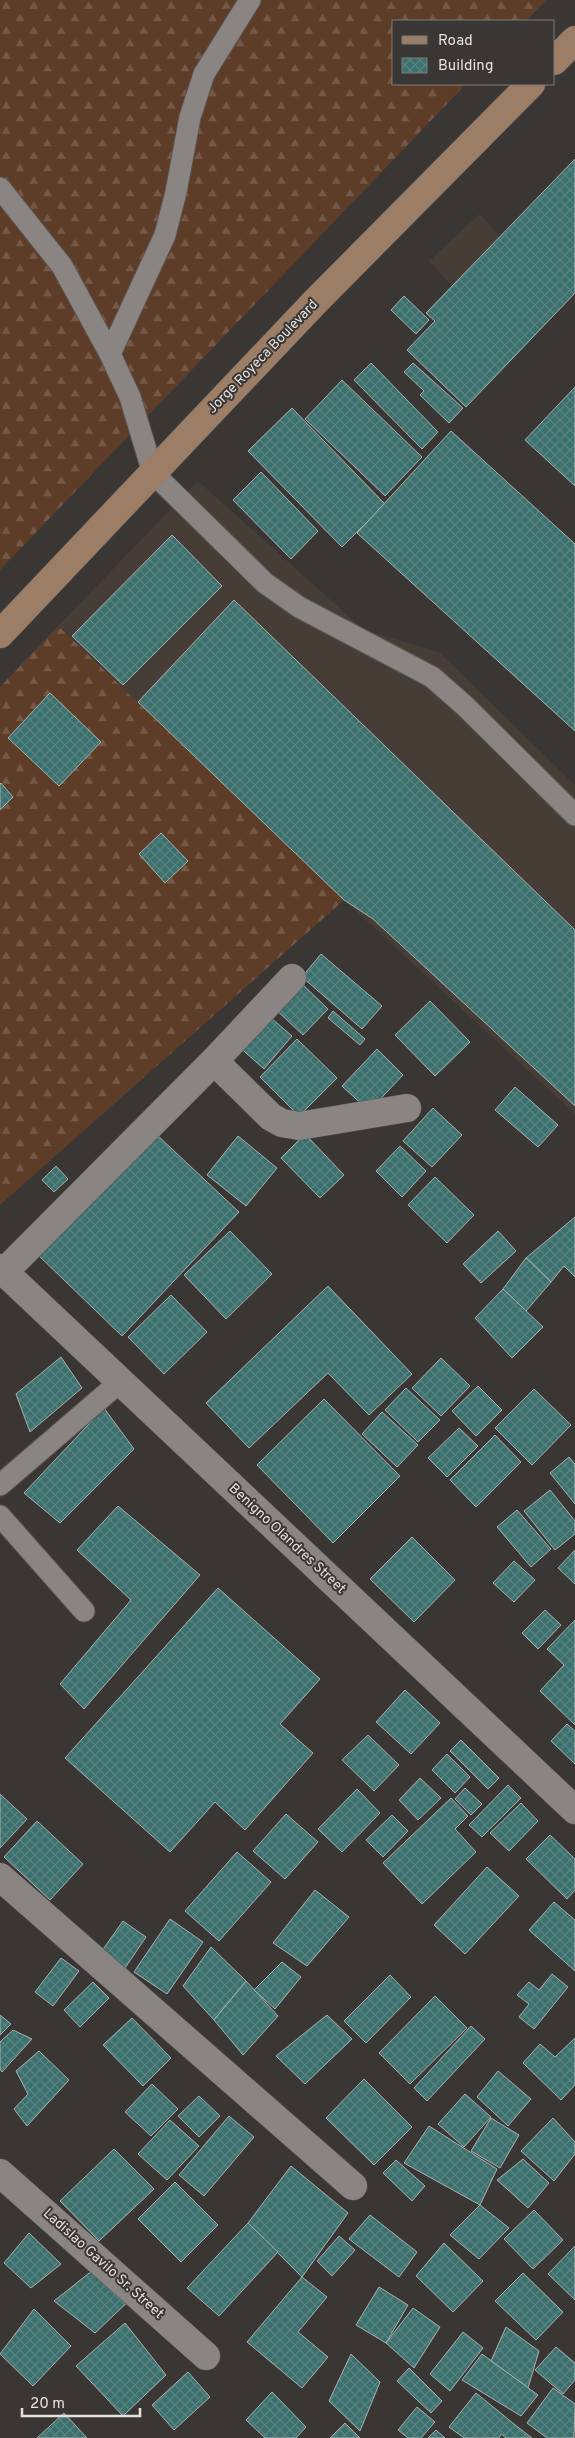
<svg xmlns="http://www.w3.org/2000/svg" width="575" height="2438" font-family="Overpass,sans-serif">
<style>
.built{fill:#473d37}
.forest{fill:url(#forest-firs)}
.building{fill:url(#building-cross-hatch);stroke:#a9b0af}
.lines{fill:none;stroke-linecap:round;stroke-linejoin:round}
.lane-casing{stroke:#585553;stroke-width:23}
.street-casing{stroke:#585553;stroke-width:29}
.secondary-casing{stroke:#585553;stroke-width:29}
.lane{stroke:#8a8583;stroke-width:21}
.street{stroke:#8a8583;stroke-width:28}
.secondary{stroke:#9c7d66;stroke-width:28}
.labels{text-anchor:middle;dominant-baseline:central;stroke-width:4;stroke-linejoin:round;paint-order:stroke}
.street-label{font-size:14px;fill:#e4e1e0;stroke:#3a3634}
</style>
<defs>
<pattern id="forest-firs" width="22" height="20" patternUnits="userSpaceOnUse" patternTransform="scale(1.25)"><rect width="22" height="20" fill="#5e3d28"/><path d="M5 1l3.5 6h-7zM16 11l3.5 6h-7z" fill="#755947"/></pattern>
<pattern id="building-cross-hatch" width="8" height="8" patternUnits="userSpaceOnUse" patternTransform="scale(1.25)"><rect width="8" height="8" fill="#3b706d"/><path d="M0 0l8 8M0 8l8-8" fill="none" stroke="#578482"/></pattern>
</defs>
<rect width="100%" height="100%" fill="#3a3634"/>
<g class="built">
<polygon points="480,214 500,237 452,286 429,261"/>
<polygon points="198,481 364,630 439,652 575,785 575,1114 344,900 58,626"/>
</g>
<g class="forest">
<polygon points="0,0 546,0 526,21 394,21 394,84 466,84 0,570"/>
<polygon points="58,626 344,900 0,1205 0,687"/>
</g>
<g class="building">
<polygon points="575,159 575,293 466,407 407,350 435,321 426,313"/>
<polygon points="404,296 429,320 416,334 391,310"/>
<polygon points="371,363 438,432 422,449 354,380"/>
<polygon points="413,363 463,408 449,423 420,395 424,391 404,372"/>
<polygon points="342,380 422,457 385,496 305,419"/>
<polygon points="575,387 575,486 525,440"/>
<polygon points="292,408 385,504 342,547 248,451"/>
<polygon points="451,431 575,544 575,731 357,533"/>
<polygon points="261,472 318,531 291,559 233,500"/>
<polygon points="172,535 222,586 123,685 72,636"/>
<polygon points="234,600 575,930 575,1106 373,919 344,900 138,702"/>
<polygon points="50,693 101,742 59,786 8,738"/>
<polygon points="1,783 13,797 0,810 0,784"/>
<polygon points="161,833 188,861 165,883 139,854"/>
<polygon points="321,954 382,1006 362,1029 302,977"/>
<polygon points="298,980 328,1009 303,1035 273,1007"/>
<polygon points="430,1001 470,1042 435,1076 395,1035"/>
<polygon points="333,1011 365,1039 360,1045 328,1018"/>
<polygon points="264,1012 292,1036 264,1069 236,1044"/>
<polygon points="297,1039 337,1078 299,1116 260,1077"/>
<polygon points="377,1049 403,1075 369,1111 342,1086"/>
<polygon points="515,1087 558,1125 538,1147 495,1110"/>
<polygon points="433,1108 462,1135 432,1167 403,1141"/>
<polygon points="156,1134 239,1212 122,1336 35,1252"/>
<polygon points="305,1134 344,1175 320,1198 281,1158"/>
<polygon points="238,1136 277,1168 246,1206 207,1175"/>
<polygon points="400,1146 426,1171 402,1197 376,1171"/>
<polygon points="56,1166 68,1179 54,1192 42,1180"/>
<polygon points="435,1177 474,1215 447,1243 408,1205"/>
<polygon points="575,1217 575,1277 564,1266 551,1282 526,1258"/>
<polygon points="230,1231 272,1274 226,1319 184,1275"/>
<polygon points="498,1231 516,1251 481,1283 463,1264"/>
<polygon points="526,1258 551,1282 526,1311 503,1289"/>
<polygon points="328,1286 412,1374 369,1415 328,1373 249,1448 206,1403"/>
<polygon points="503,1289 543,1327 512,1358 475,1318"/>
<polygon points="171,1295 207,1332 164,1374 128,1337"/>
<polygon points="61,1357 82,1388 30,1432 16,1394"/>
<polygon points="441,1358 470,1386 441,1416 412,1388"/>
<polygon points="478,1386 502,1410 476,1436 452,1411"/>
<polygon points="406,1388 440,1420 418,1442 385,1410"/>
<polygon points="534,1389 571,1425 532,1465 495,1428"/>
<polygon points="324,1399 400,1476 333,1543 257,1465"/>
<polygon points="104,1408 134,1449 60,1523 24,1493"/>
<polygon points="382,1412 418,1445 397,1467 362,1434"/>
<polygon points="459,1428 478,1446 447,1477 428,1458"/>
<polygon points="495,1435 521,1462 476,1507 450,1480"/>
<polygon points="569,1457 575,1464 575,1504 550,1473"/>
<polygon points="550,1490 575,1521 575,1534 555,1550 524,1511"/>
<polygon points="118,1506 200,1575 84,1709 60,1684 131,1600 77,1550"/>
<polygon points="517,1510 551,1549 531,1567 497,1527"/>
<polygon points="412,1537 455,1580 414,1622 370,1579"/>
<polygon points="575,1550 575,1584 558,1568"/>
<polygon points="514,1561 535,1580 514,1602 493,1583"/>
<polygon points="218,1588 320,1679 280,1724 313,1753 245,1830 215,1802 170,1852 65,1758"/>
<polygon points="545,1610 561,1625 538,1649 522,1633"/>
<polygon points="575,1620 575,1725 540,1691 564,1665 547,1649"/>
<polygon points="405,1690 440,1723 411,1754 376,1722"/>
<polygon points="567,1724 575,1731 575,1764 551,1741"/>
<polygon points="368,1735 399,1765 374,1791 342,1760"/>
<polygon points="461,1740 499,1778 488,1789 450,1751"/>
<polygon points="447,1754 470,1777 455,1793 432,1770"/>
<polygon points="420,1778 441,1798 418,1820 399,1800"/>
<polygon points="508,1785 521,1798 482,1837 469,1825"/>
<polygon points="465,1788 482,1804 471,1815 455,1799"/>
<polygon points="357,1789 380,1813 342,1852 318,1829"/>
<polygon points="0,1794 27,1819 0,1848"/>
<polygon points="451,1798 468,1816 455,1829 476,1852 422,1904 383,1863"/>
<polygon points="521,1803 538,1821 509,1851 490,1833"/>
<polygon points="286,1814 318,1842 285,1879 253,1851"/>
<polygon points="392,1815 408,1831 383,1857 366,1840"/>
<polygon points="37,1821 83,1864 50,1900 4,1857"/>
<polygon points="550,1835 575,1859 575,1890 567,1899 526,1859"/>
<polygon points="237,1852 271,1882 219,1941 185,1911"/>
<polygon points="487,1867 519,1896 465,1954 434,1925"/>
<polygon points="315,1890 349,1917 307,1966 273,1943"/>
<polygon points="554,1902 575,1920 575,1971 529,1930"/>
<polygon points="170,1919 203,1942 167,1994 134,1972"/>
<polygon points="123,1921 146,1937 123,1971 99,1955"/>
<polygon points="211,1947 246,1981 214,2020 183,1986"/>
<polygon points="61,1958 79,1971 53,2006 35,1992"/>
<polygon points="282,1962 301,1977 275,2009 254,1990"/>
<polygon points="552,1974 568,1987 534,2029 519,2017 529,2004 517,1995 529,1982 539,1990"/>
<polygon points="390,1975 411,1997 366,2043 344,2021"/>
<polygon points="246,1981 278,2016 243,2055 214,2020"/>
<polygon points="93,1982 109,1998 80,2027 64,2010"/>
<polygon points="435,1996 467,2028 410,2084 379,2053"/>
<polygon points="0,2015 11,2024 0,2035"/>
<polygon points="327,2015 352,2039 305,2084 276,2056"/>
<polygon points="132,2018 171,2058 143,2086 103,2045"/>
<polygon points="471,2026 485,2039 427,2101 414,2088"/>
<polygon points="13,2030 32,2039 2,2072 0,2069 0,2042"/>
<polygon points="575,2038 575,2085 561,2100 523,2063 540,2044 555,2057"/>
<polygon points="39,2051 69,2080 27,2126 14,2109 28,2094 16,2071"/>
<polygon points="498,2071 531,2099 508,2126 477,2097"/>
<polygon points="364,2079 412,2127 374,2165 326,2118"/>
<polygon points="152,2084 178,2109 151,2136 125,2112"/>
<polygon points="465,2094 491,2117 464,2147 438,2124"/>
<polygon points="199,2096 220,2116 199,2137 178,2116"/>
<polygon points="229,2116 254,2137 204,2196 179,2175"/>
<polygon points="491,2118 519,2135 500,2168 471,2151"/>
<polygon points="553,2118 575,2142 575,2154 554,2181 521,2151"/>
<polygon points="170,2120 199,2146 167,2180 138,2154"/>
<polygon points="429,2126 497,2169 480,2205 404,2163"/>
<polygon points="114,2149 154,2189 99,2241 60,2201"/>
<polygon points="523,2159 549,2183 528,2208 497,2180"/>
<polygon points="396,2160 425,2186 412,2201 383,2173"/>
<polygon points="291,2166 348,2213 302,2277 248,2223"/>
<polygon points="175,2182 218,2225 181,2262 138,2219"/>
<polygon points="480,2205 509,2228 479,2259 450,2235"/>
<polygon points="534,2210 563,2240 533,2269 504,2239"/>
<polygon points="370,2215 417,2252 399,2277 349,2239"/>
<polygon points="248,2223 278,2252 219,2316 187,2288"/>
<polygon points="29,2233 61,2264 31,2288 4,2263"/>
<polygon points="339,2236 355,2250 332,2276 317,2261"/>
<polygon points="444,2243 483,2281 453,2312 416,2276"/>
<polygon points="575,2246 575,2300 548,2274"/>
<polygon points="98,2266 133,2297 95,2333 54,2301"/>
<polygon points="523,2273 563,2312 536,2340 495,2301"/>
<polygon points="302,2277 327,2297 298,2332 328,2357 302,2388 247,2342"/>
<polygon points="379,2287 408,2305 386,2343 356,2325"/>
<polygon points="413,2308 440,2327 414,2368 386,2343"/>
<polygon points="34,2309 71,2346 33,2386 0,2354"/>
<polygon points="125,2323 166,2375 123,2416 76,2366"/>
<polygon points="506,2327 539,2351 528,2388 491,2361"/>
<polygon points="463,2332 483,2348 450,2391 430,2374"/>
<polygon points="556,2347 575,2363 575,2380 563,2394 535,2370"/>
<polygon points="351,2354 380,2382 360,2431 329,2401"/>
<polygon points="482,2354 538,2395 521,2416 462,2380"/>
<polygon points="409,2368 442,2401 431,2413 397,2381"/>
<polygon points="188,2372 210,2397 174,2430 152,2405"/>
<polygon points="553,2388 575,2404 574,2438 547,2438 527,2423"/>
<polygon points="272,2392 306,2427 296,2438 265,2438 246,2420"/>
<polygon points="476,2393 514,2424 532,2438 506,2438 501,2434 499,2438 464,2438 449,2427"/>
<polygon points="417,2407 435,2422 421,2438 408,2438 398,2430"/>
<polygon points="64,2413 87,2438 37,2438"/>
<polygon points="345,2423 360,2438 330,2438"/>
<polygon points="436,2430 445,2438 428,2438"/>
</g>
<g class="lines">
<g class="lane-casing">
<g id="lane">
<polyline points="0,188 62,266 110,354 130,397 153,473 265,583 299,607 432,677 464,705 575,815"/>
<polyline points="110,354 165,235 176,192 190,117 204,74 250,0"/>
<polyline points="0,1485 121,1381"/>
<polyline points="0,1516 84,1611"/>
</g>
</g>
<g class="street-casing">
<g id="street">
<polyline points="214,1061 271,1117 282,1123 299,1126 407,1108"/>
<polyline points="0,1268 575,1810"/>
<polyline points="4,1272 214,1061 292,978"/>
<polyline points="0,1877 353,2186"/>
<polyline points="0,2173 206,2356"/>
</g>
</g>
<g class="secondary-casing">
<g id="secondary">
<polyline points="554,61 575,40"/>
<polyline points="0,634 315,302 531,84"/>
</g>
</g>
<use href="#lane" class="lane"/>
<use href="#street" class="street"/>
<use href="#secondary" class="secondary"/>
</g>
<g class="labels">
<g class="street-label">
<text transform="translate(263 357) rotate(-46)">Jorge Royeca Boulevard</text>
<text transform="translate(287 1539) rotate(43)">Benigno Olandres Street</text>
<text transform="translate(103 2264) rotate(42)">Ladislao Gavilo Sr. Street</text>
</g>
</g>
<rect x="392" y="20" width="162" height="65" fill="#3a3634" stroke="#7e7a79"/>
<rect x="402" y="36" width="25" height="8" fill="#9c7d66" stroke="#7e7a79"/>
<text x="438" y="45" font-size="15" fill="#e4e1e0">Road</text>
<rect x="402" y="58" width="25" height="15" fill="url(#building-cross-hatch)" stroke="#7e7a79"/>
<text x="438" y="70" font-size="15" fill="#e4e1e0">Building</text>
<path d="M22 2408v8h118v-8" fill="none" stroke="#e4e1e0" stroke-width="2.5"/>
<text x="30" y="2408" font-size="15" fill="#e4e1e0" stroke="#3a3634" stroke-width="4" paint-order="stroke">20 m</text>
</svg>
